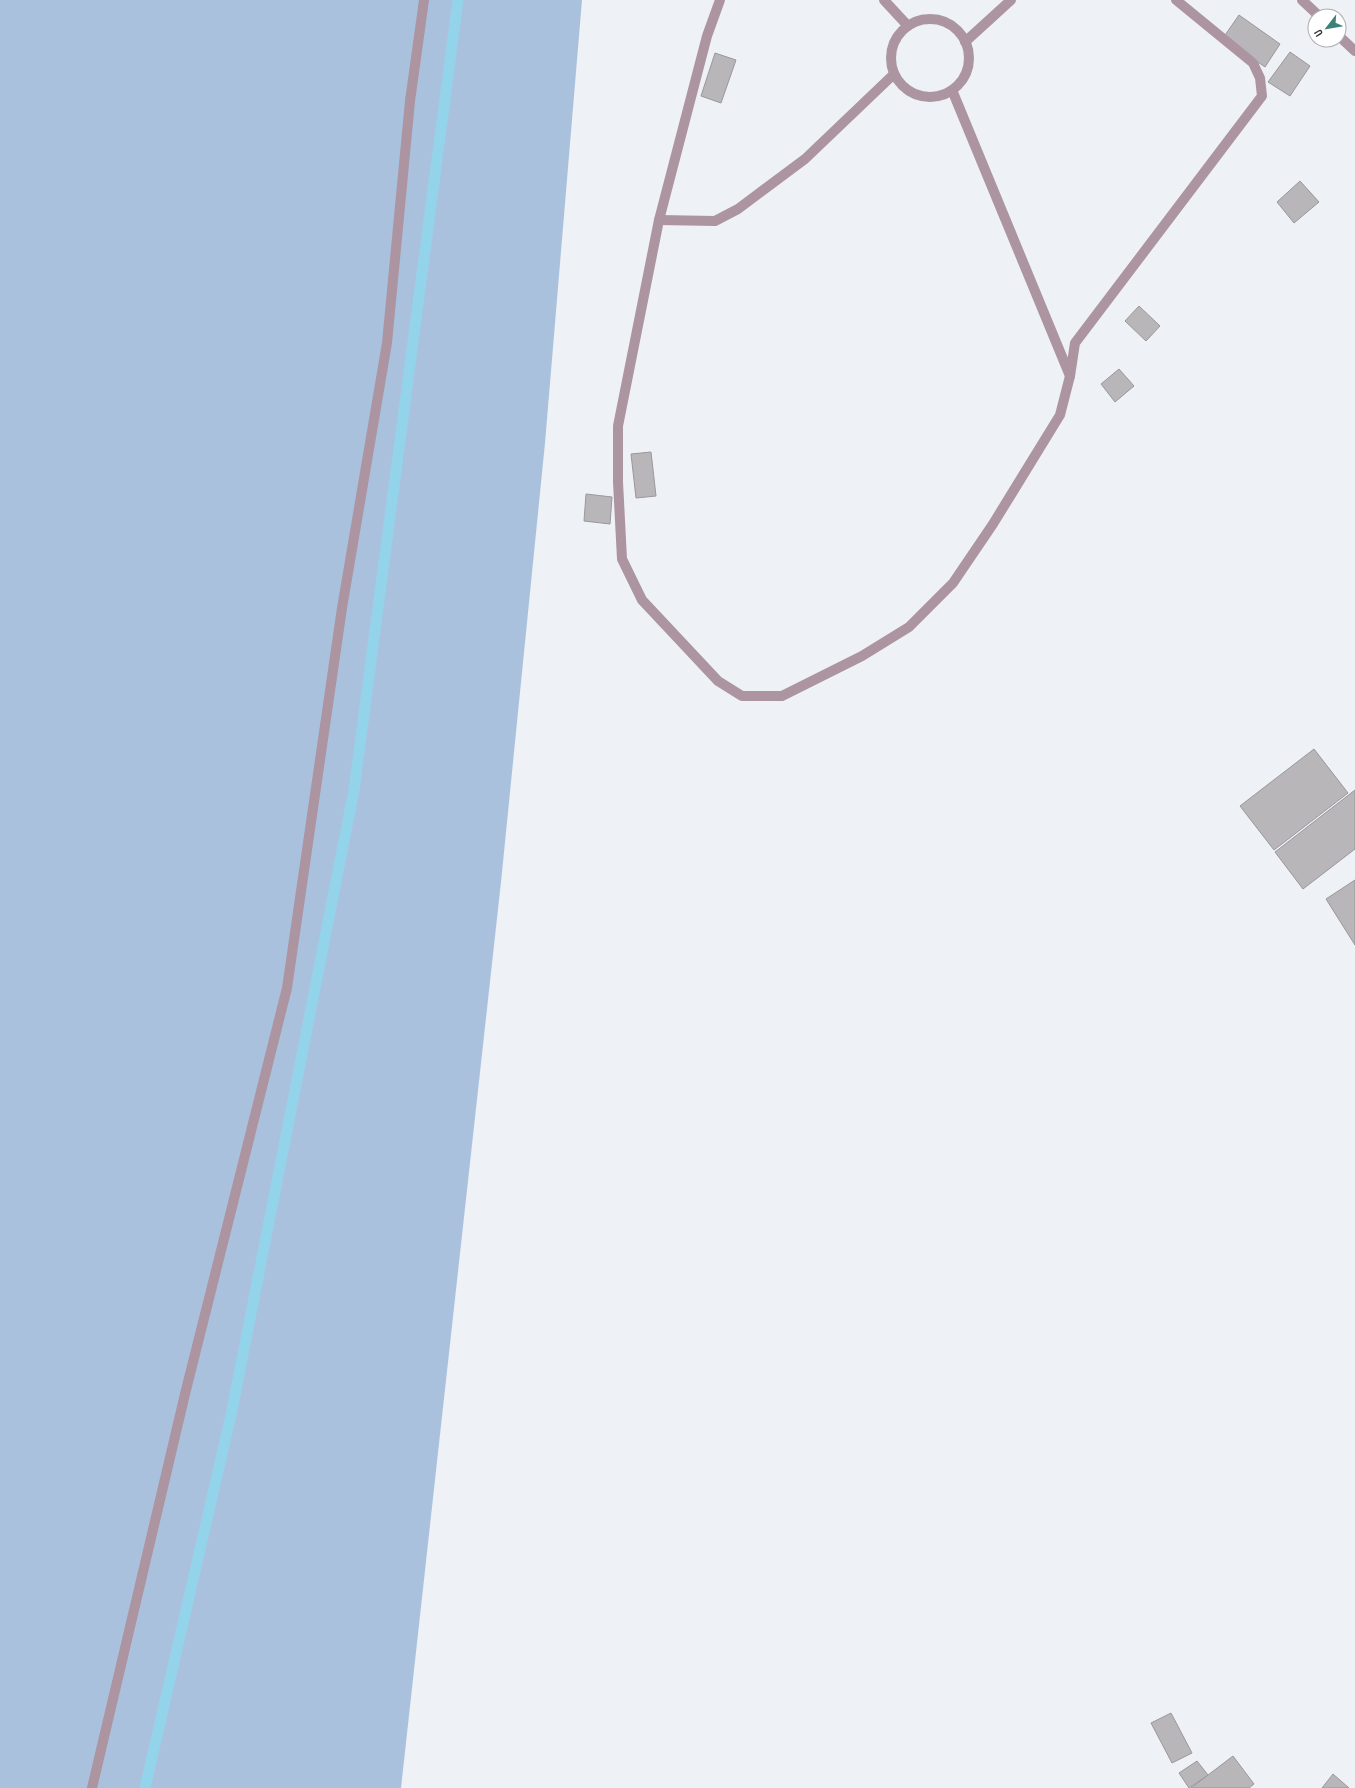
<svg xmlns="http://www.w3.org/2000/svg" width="1355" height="1788" font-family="'PT Sans Narrow',sans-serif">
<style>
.green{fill:#aac1de}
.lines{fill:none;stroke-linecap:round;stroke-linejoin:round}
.stream{stroke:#93d4eb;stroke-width:11}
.building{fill:#b8b6b9;stroke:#99989b}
.lane{stroke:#ac94a1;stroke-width:10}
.street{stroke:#ac94a1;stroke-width:10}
</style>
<rect width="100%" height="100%" fill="#eef1f5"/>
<polygon class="green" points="0,0 582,0 545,443 501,882 401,1788 0,1788"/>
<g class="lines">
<polyline class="stream" points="145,1788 231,1415 354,790 458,0"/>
</g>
<g class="building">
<polygon points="1239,15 1280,44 1265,67 1223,38"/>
<polygon points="1290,52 1310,66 1290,96 1268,82"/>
<polygon points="715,53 736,60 721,103 701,96"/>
<polygon points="1300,181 1319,202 1294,223 1277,202"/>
<polygon points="1139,306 1160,326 1146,341 1125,321"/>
<polygon points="1119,369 1134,386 1115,402 1101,384"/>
<polygon points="651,452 656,496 636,498 631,454"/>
<polygon points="586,494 612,497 610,524 584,521"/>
<polygon points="1314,749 1348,793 1274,850 1240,806"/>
<polygon points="1355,790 1355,849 1303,889 1275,852"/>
<polygon points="1355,880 1355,945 1326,899"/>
<polygon points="1171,1713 1192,1753 1172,1763 1151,1723"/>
<polygon points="1233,1756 1254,1784 1249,1788 1191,1788"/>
<polygon points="1197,1761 1208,1775 1189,1788 1179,1773"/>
<polygon points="1333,1774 1349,1788 1322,1788"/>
</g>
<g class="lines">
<g class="lane">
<polyline points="720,0 707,36 659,220 618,426 618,482 622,559 642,600 718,681 742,696 782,696 862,656 909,627 953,583 993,524 1060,415 1070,376 1075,343 1262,96 1260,78 1253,63 1176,0"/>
<polyline points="884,0 908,26"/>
<circle cx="930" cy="58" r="39"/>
<polyline points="965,42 1011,0"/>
<polyline points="952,90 1070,376"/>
<polyline points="659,220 715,221 738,209 805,159 894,74"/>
<polyline points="92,1788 185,1394 287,988 342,608 387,343 410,101 424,0"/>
</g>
<g class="street">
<polyline points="1302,0 1319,16"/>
<polyline points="1339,36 1355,51"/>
</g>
</g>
<g transform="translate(1327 28) rotate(239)"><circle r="19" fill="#ffffff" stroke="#adadae"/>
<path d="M0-3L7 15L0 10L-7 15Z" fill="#3d8278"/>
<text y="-6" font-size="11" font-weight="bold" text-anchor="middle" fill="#323335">U</text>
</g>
</svg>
